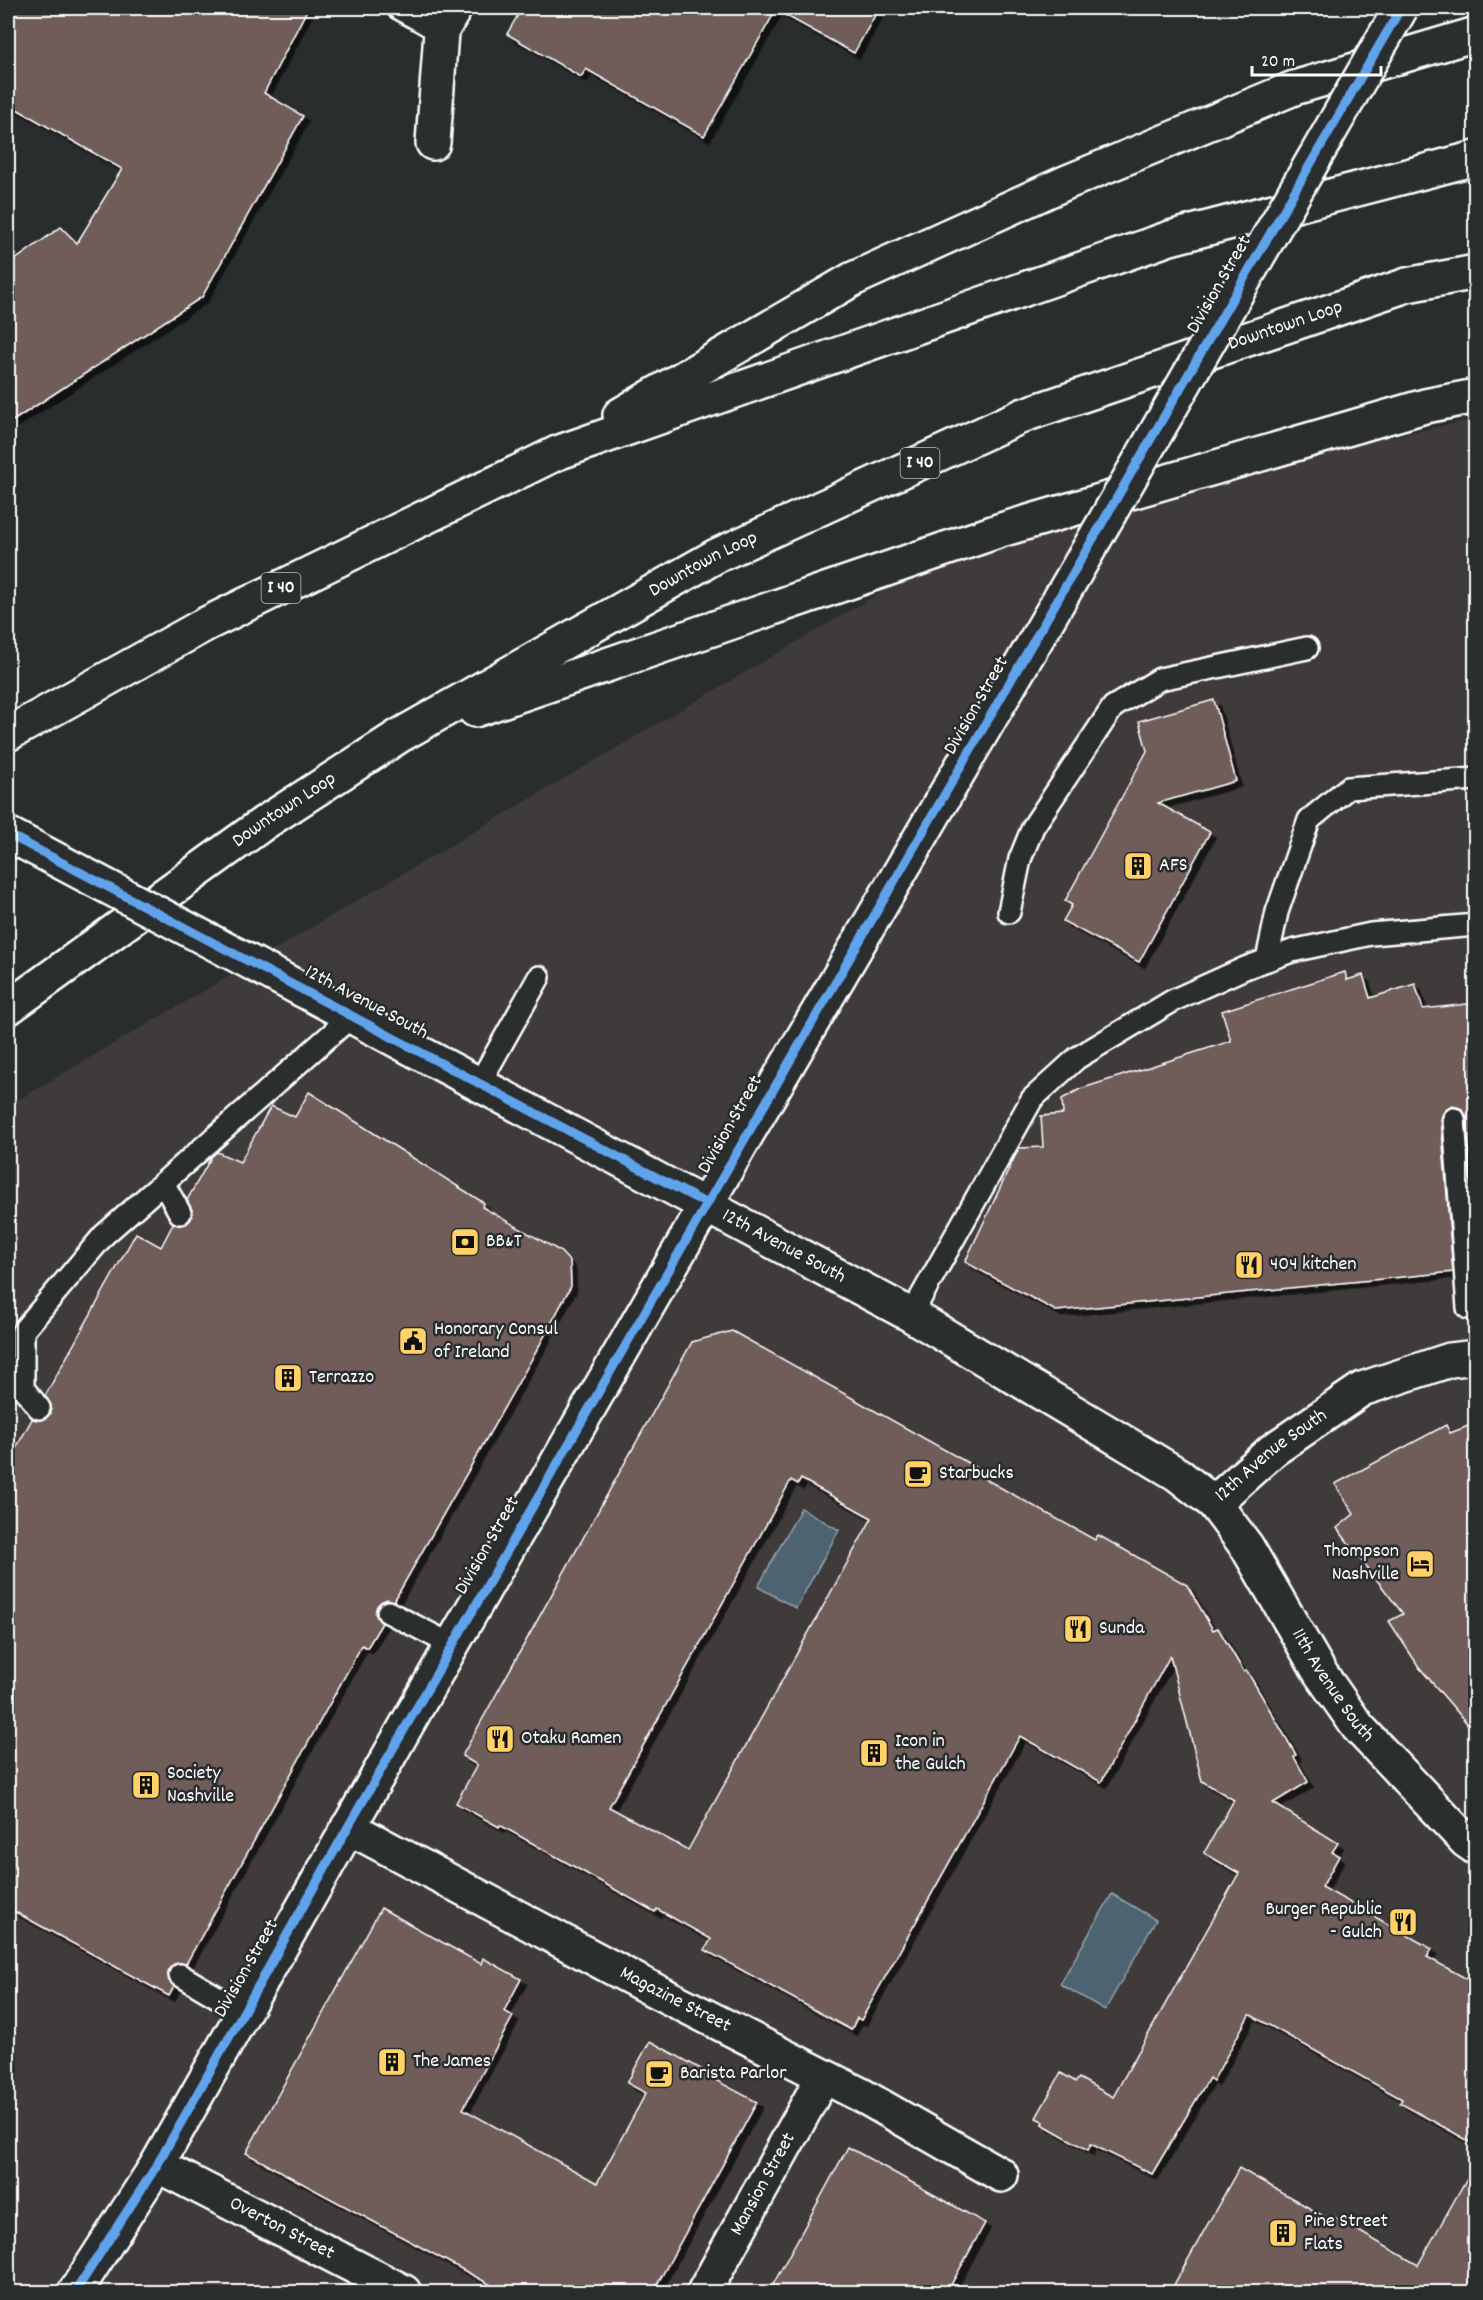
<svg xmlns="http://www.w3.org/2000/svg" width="1483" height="2300" font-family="Dekko,sans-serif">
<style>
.built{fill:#3f3b3b}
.water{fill:#4d6471;stroke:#94a2aa;stroke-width:1.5}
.building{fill:#6f5d5a;stroke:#fff;stroke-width:1.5;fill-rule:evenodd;filter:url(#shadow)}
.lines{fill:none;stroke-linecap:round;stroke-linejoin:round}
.service-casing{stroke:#fff;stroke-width:26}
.minor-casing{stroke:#fff;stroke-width:38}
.tertiary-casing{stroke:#fff;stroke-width:38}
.secondary-casing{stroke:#fff;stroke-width:38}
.motorway-casing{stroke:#fff;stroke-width:38}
.service{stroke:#2a2d2e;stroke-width:21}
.minor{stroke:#2a2d2e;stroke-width:33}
.tertiary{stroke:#2a2d2e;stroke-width:33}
.secondary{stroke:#2a2d2e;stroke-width:33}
.motorway{stroke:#2a2d2e;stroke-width:33}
.secondary-bridge-casing{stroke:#fff;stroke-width:38;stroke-linecap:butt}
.secondary-bridge{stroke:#2a2d2e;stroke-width:33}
.cycleway-casing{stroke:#2a2d2e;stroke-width:13}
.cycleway{stroke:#60a3ed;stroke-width:9}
.labels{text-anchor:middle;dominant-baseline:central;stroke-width:5;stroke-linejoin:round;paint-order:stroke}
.shield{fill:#2a2d2e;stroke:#bfc0c0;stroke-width:1.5}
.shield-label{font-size:18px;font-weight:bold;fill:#fff}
.street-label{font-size:20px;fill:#fff;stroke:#2a2d2e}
.poi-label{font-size:20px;fill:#fff;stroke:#2a2d2e;text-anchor:start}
</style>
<defs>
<filter id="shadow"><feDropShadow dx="5.5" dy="5.5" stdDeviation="0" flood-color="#0009"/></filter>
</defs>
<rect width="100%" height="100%" fill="#2a2d2e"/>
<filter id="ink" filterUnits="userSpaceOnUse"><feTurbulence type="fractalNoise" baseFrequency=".0167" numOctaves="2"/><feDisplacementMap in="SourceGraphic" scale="12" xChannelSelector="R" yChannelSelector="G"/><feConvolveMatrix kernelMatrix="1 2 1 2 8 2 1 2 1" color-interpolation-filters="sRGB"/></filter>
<g filter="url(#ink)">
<polygon class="built" points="1475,419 1475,2292 8,2292 8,1106 1004,520"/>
<g class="water">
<polygon points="801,1508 839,1530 796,1608 758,1587"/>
<polygon points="1112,1894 1156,1920 1105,2010 1060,1984"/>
</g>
<g class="building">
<polygon points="8,8 308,8 264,93 303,116 202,297 8,424 8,265 61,227 77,243 122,169 8,104"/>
<polygon points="522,8 879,8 854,53 776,10 704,136 586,69 581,77 507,34"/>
<polygon points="1214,700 1236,781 1158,803 1210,832 1139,962 1063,921 1072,905 1065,901 1147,751 1139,721"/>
<polygon points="1345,972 1347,980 1363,975 1370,998 1415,984 1423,1009 1476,1003 1476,1237 1467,1117 1460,1108 1452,1106 1443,1113 1441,1119 1453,1272 1056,1311 965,1262 1019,1148 1043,1147 1041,1116 1063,1114 1062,1099 1080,1089 1231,1041 1222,1011"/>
<polygon points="309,1092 484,1203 482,1207 560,1251 570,1262 571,1286 538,1348 394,1601 387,1599 377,1606 375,1613 382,1623 367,1648 362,1645 186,1964 174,1964 169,1969 169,1981 174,1986 169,1996 8,1908 8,1463 32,1419 41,1420 51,1413 51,1406 45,1396 136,1233 161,1247 173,1224 186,1224 191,1219 193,1213 187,1200 212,1156 217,1152 240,1162 271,1106 295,1117"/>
<path d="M 732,1331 L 979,1469 L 976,1474 L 1095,1540 L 1098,1535 L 1187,1585 L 1213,1630 L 1218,1628 L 1244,1672 L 1247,1671 L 1296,1755 L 1294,1757 L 1308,1782 L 1273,1803 L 1338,1843 L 1332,1852 L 1339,1856 L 1322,1887 L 1432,1949 L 1427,1957 L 1476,1984 L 1476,2145 L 1400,2103 L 1402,2099 L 1251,2015 L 1249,2015 L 1213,2081 L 1209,2078 L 1152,2174 L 1091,2144 L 1088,2150 L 1042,2124 L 1044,2122 L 1036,2118 L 1061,2073 L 1076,2082 L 1079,2078 L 1113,2097 L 1239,1873 L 1204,1853 L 1234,1800 L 1202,1781 L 1170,1656 L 1101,1782 L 1020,1736 L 861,2020 L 857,2018 L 851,2030 L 705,1950 L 711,1939 L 657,1909 L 655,1912 L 500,1825 L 499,1827 L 456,1803 L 477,1765 L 462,1756 L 692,1342 ZM 801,1479 L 872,1518 L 688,1850 L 609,1807 L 791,1480 L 798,1484 Z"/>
<polygon points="1476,1423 1476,1734 1419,1667 1389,1621 1403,1614 1337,1528 1354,1514 1335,1484 1446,1425 1450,1433"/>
<polygon points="381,1908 481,1964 483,1958 521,1979 504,2011 513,2016 463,2109 597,2183 646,2093 627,2083 650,2041 703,2070 702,2073 757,2102 653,2292 504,2292 246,2153"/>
<polygon points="848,2147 985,2223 947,2292 769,2292"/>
<polygon points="1476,2162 1476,2292 1170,2292 1239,2168 1332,2221 1334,2217 1418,2265"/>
</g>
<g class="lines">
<g class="service-casing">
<g id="service">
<polyline points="398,8 441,32"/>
<polyline points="1009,912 1020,859 1033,827 1113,707 1160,679 1307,648"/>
<polyline points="1267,960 1277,912 1309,820 1348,788 1476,779"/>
<polyline points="479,1084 539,977"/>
<polyline points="1454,1119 1468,1308"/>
<polyline points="163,1183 180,1213"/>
<polyline points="911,1315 1032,1099 1077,1058 1174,1000 1245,968 1292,951 1371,934 1476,925"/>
<polyline points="39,1408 23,1388 23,1331 104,1235 352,1016"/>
<polyline points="388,1612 452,1645"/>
<polyline points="180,1975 243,2012"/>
</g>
</g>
<g class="minor-casing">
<g id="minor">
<polyline points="433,143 441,32 455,8"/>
<path id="s1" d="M 348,1827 L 654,1990 L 863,2096 L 1001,2175"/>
<path id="s2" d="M 704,2292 L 823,2077"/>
</g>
</g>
<g class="tertiary-casing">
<g id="tertiary">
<path id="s3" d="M 1214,1503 L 1247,1547 L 1319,1671 L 1358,1727 L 1466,1841 L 1476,1848"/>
</g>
</g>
<g class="secondary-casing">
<g id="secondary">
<path id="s4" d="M 278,977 L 911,1315 L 1177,1474 L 1214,1503 L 1273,1450 L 1362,1389 L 1450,1360 L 1476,1357"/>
<path id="s5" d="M 157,2165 L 404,2292"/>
<polyline points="75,2292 157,2165 452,1645 745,1137 1075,573"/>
</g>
</g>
<g class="motorway-casing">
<g id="motorway">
<polyline points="620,415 853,279 1065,183 1294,88 1476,34"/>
<polyline points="475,710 1001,530 1425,406 1476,396"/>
<polyline points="8,734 206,624 557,453 1170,238 1476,158"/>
<path id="s6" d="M 8,1008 L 264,823 L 399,736 L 716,556 L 1024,415 L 1407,285 L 1476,272"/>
</g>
</g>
<use href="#service" class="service"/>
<use href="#minor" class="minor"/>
<use href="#tertiary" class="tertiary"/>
<use href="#secondary" class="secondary"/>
<use href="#motorway" class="motorway"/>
<g class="secondary-bridge-casing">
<g id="secondary-bridge">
<polyline points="1075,573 1401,8"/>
<polyline points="8,834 278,977"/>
</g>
</g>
<use href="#secondary-bridge" class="secondary-bridge"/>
<g class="cycleway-casing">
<g id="cycleway">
<polyline points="8,834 707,1204"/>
<polyline points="75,2292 157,2165 348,1827 707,1204 1401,8"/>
</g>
</g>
<use href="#cycleway" class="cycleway"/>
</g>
</g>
<defs>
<g id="building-square" transform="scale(1.5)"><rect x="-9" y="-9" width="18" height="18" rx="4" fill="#ffd166" stroke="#2a2d2e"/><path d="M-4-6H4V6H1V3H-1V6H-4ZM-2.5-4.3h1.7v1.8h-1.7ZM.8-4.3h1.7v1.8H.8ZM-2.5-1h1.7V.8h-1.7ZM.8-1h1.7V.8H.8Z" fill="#111"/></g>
<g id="bank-square" transform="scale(1.5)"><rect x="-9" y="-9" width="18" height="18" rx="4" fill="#ffd166" stroke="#2a2d2e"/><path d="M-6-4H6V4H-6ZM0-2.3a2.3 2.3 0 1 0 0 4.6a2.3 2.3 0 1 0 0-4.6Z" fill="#111"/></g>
<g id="restaurant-square" transform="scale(1.5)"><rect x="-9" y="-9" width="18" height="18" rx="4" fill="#ffd166" stroke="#2a2d2e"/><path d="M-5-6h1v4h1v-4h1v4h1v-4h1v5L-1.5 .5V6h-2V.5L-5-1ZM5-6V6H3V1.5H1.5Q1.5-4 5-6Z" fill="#111"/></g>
<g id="civic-square" transform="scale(1.5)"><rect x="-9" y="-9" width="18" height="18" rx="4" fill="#ffd166" stroke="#2a2d2e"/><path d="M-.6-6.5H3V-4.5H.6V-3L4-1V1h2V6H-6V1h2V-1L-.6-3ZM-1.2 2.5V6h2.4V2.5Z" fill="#111"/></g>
<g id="cafe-square" transform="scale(1.5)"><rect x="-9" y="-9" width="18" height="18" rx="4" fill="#ffd166" stroke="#2a2d2e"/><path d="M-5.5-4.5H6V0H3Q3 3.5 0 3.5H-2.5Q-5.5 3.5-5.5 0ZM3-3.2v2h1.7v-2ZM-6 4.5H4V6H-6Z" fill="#111"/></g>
<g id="hotel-square" transform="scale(1.5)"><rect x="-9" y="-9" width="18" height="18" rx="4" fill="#ffd166" stroke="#2a2d2e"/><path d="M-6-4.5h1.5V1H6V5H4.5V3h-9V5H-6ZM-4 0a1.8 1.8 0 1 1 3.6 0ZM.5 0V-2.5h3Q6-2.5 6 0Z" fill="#111"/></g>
</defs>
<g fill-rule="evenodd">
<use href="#building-square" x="1138" y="866"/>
<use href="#bank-square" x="465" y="1242"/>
<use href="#restaurant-square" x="1249" y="1265"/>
<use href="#civic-square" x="413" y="1341"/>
<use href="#building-square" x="288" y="1378"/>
<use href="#cafe-square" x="918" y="1474"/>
<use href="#hotel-square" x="1420" y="1564"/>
<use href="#restaurant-square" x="1078" y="1629"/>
<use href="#restaurant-square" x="500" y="1739"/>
<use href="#building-square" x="874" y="1753"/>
<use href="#building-square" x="146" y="1785"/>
<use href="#restaurant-square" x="1403" y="1922"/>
<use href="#building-square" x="392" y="2062"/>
<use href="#cafe-square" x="659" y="2074"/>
<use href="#building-square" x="1283" y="2233"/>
</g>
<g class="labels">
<g class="shield">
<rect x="900.5" y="448" width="39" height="30" rx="4.5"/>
<rect x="261.5" y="573" width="39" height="30" rx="4.5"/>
</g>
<g class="shield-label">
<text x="920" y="463">I 40</text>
<text x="281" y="588">I 40</text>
</g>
<g class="street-label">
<text transform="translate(1220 285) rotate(-60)">Division Street</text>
<text stroke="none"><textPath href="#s6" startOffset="1456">Downtown Loop</textPath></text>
<text stroke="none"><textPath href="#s6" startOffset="826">Downtown Loop</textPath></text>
<text transform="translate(977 706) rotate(-60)">Division Street</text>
<text stroke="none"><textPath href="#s6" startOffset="340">Downtown Loop</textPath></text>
<text transform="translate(366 1003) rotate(28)">12th Avenue South</text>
<text transform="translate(731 1125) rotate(-60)">Division Street</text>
<text stroke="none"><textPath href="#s4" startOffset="573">12th Avenue South</textPath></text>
<text stroke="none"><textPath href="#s4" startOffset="1149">12th Avenue South</textPath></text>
<text transform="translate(488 1546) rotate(-60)">Division Street</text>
<text stroke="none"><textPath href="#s3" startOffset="218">11th Avenue South</textPath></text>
<text transform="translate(247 1969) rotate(-60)">Division Street</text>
<text stroke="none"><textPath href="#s1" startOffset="370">Magazine Street</textPath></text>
<text stroke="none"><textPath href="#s2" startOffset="123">Mansion Street</textPath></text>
<text stroke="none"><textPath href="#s5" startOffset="140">Overton Street</textPath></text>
</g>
<g class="poi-label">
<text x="1159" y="866">AFS</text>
<text x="486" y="1242">BB&amp;T</text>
<text x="1270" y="1265">404 kitchen</text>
<text x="434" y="1330">Honorary Consul<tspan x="434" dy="23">of Ireland</tspan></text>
<text x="309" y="1378">Terrazzo</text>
<text x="939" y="1474">Starbucks</text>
<text x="1399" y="1552" text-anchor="end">Thompson<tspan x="1399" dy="23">Nashville</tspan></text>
<text x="1099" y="1629">Sunda</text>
<text x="521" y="1739">Otaku Ramen</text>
<text x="895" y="1742">Icon in<tspan x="895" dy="23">the Gulch</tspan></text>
<text x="167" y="1774">Society<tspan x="167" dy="23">Nashville</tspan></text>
<text x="1382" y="1910" text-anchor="end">Burger Republic<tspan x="1382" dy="23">- Gulch</tspan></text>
<text x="413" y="2062">The James</text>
<text x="680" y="2074">Barista Parlor</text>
<text x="1304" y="2222">Pine Street<tspan x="1304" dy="23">Flats</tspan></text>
</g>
</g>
<rect width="1483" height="2300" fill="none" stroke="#2a2d2e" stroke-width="30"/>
<rect x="15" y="15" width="1453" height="2270" fill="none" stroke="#fff" stroke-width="2" filter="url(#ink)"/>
<path d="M1252 66v9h129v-9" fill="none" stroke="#ffffff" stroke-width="3"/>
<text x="1261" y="66" font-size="18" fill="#ffffff" stroke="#2a2d2e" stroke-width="4.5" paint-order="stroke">20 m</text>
</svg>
